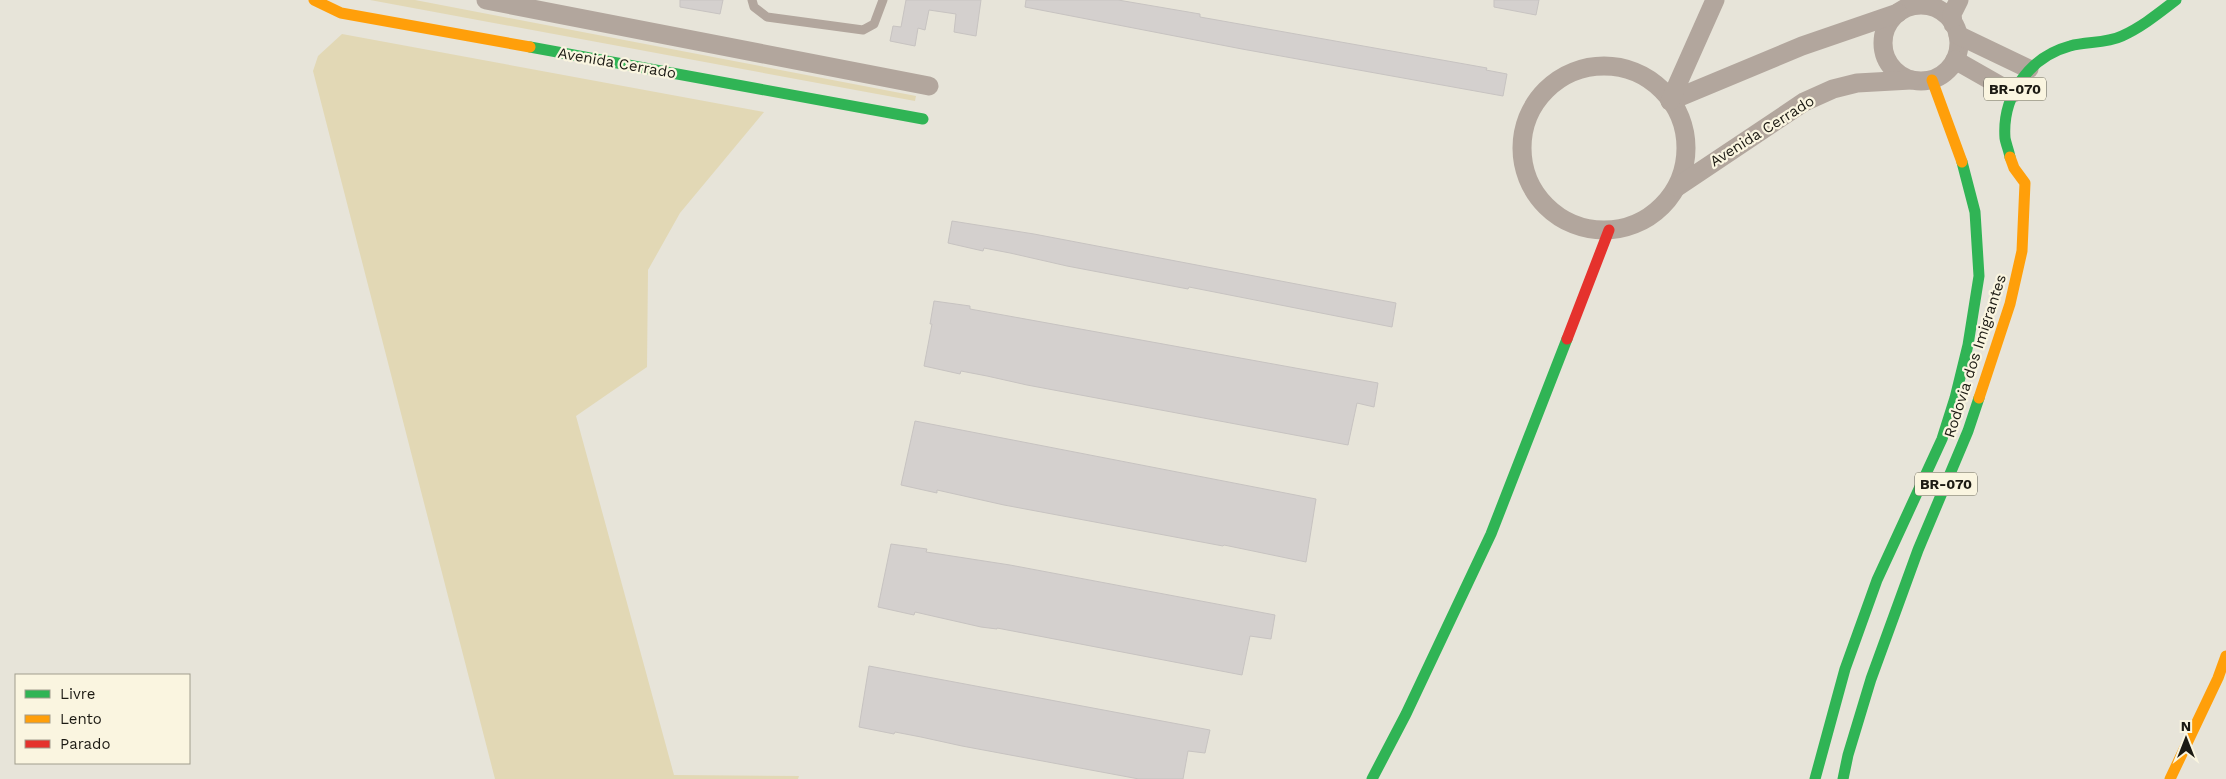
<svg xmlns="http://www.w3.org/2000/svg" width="2226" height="779" font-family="'Work Sans',sans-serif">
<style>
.green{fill:#e2d8b5}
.building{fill:#d4d0ce;stroke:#c7c3c1}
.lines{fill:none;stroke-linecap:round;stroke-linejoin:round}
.lane{stroke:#b2a69d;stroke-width:9}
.street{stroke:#b2a69d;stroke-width:19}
.fast{stroke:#30b455;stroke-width:11}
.slow{stroke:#ff9f0a;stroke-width:11}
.jam{stroke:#e5322d;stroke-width:11}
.labels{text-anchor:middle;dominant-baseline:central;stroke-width:4.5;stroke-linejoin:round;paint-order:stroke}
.shield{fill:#faf5e0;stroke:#5f5c50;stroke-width:1}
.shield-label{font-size:14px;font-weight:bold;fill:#1c1a13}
.street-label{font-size:15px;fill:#1c1a13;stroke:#faf5e0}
</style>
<rect width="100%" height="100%" fill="#e7e4d9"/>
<g class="green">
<polygon points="370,0 415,0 916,96 915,101"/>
<polygon points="342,34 764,112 680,213 648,270 647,367 576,416 674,775 799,776 798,779 495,779 313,71 318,56"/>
</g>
<g class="building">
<polygon points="680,0 723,0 720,14 680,7"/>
<polygon points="906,0 981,0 976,36 954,32 956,14 929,10 925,30 918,28 915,46 890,41 893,26 901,27"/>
<polygon points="1026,0 1118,0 1200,14 1200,17 1487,68 1486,70 1507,74 1503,96 1242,49 1025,7"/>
<polygon points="1494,0 1539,0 1536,15 1494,7"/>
<polygon points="952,221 1034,234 1396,303 1392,327 1189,287 1188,289 1067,266 1010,253 984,248 983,251 948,243"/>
<polygon points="934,301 970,306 970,309 1378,383 1374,407 1357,403 1348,445 1027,385 987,376 961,371 960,374 924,366 932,324 930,324"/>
<polygon points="915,421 1316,499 1306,562 1224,545 1223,546 1004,505 937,490 937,493 901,485"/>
<polygon points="891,544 927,549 926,552 1010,565 1275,615 1271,639 1250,636 1242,675 997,628 997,629 981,627 915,612 914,615 878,607"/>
<polygon points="869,666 1210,730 1205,753 1188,751 1183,779 1139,779 962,746 921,737 895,732 894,734 859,727"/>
</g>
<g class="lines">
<polyline class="lane" points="752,0 754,7 767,17 863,30 874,24 883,0"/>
<g class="street">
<polyline points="486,0 929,86"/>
<circle cx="1921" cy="43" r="38"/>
<polyline points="1953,24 1952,14 1959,0"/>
<polyline points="1958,35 2029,69"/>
<polyline points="1955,60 2013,93"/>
<circle cx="1604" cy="148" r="82"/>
<polyline points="1670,101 1802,46 1898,13"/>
<polyline points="1670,101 1715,0"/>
<polyline points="1677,187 1804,102 1833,89 1857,83 1911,80"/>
</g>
<g class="fast">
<polyline points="530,47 923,119"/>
<path d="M 2010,157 C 2009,151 2006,144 2005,138 C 2002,96 2029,57 2070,46 C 2087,41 2105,44 2122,36 C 2142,27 2159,13 2176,0"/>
<polyline points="1372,779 1406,714 1491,534 1567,339"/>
<polyline points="1815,779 1845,669 1877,580 1942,439 1955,398 1968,345 1979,276 1975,212 1962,162"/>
<polyline points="1843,779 1848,755 1871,679 1918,550 1968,431 1979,398"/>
</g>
<g class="slow">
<polyline points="314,0 341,13 530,47"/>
<polyline points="1932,80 1962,162"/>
<polyline points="1979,398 2010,304 2022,251 2025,183 2014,168 2010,157"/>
<polyline points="2170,779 2218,678 2226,656"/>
</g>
<polyline class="jam" points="1567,339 1609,230"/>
</g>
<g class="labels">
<g class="shield">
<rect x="1984" y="77.5" width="62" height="23" rx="4"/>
<rect x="1915" y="472.5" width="62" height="23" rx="4"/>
</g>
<g class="shield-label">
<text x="2015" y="89">BR-070</text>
<text x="1946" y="484">BR-070</text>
</g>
<g class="street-label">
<text transform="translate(617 63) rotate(10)">Avenida Cerrado</text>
<text transform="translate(1762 131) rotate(-32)">Avenida Cerrado</text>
<text transform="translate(1975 356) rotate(-72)">Rodovia dos Imigrantes</text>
</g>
</g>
<rect x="15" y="674" width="175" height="90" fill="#faf5e0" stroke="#a19d8e"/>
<rect x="25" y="690" width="25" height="8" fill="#30b455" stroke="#a19d8e"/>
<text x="60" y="699" font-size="15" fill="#1c1a13">Livre</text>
<rect x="25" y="715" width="25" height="8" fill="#ff9f0a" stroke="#a19d8e"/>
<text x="60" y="724" font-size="15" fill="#1c1a13">Lento</text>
<rect x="25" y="740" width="25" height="8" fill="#e5322d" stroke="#a19d8e"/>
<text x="60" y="749" font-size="15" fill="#1c1a13">Parado</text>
<g transform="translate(2186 739)" stroke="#faf5e0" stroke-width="4" paint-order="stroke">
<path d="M0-4L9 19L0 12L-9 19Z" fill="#1c1a13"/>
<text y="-8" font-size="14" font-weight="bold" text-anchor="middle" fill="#1c1a13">N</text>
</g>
</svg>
